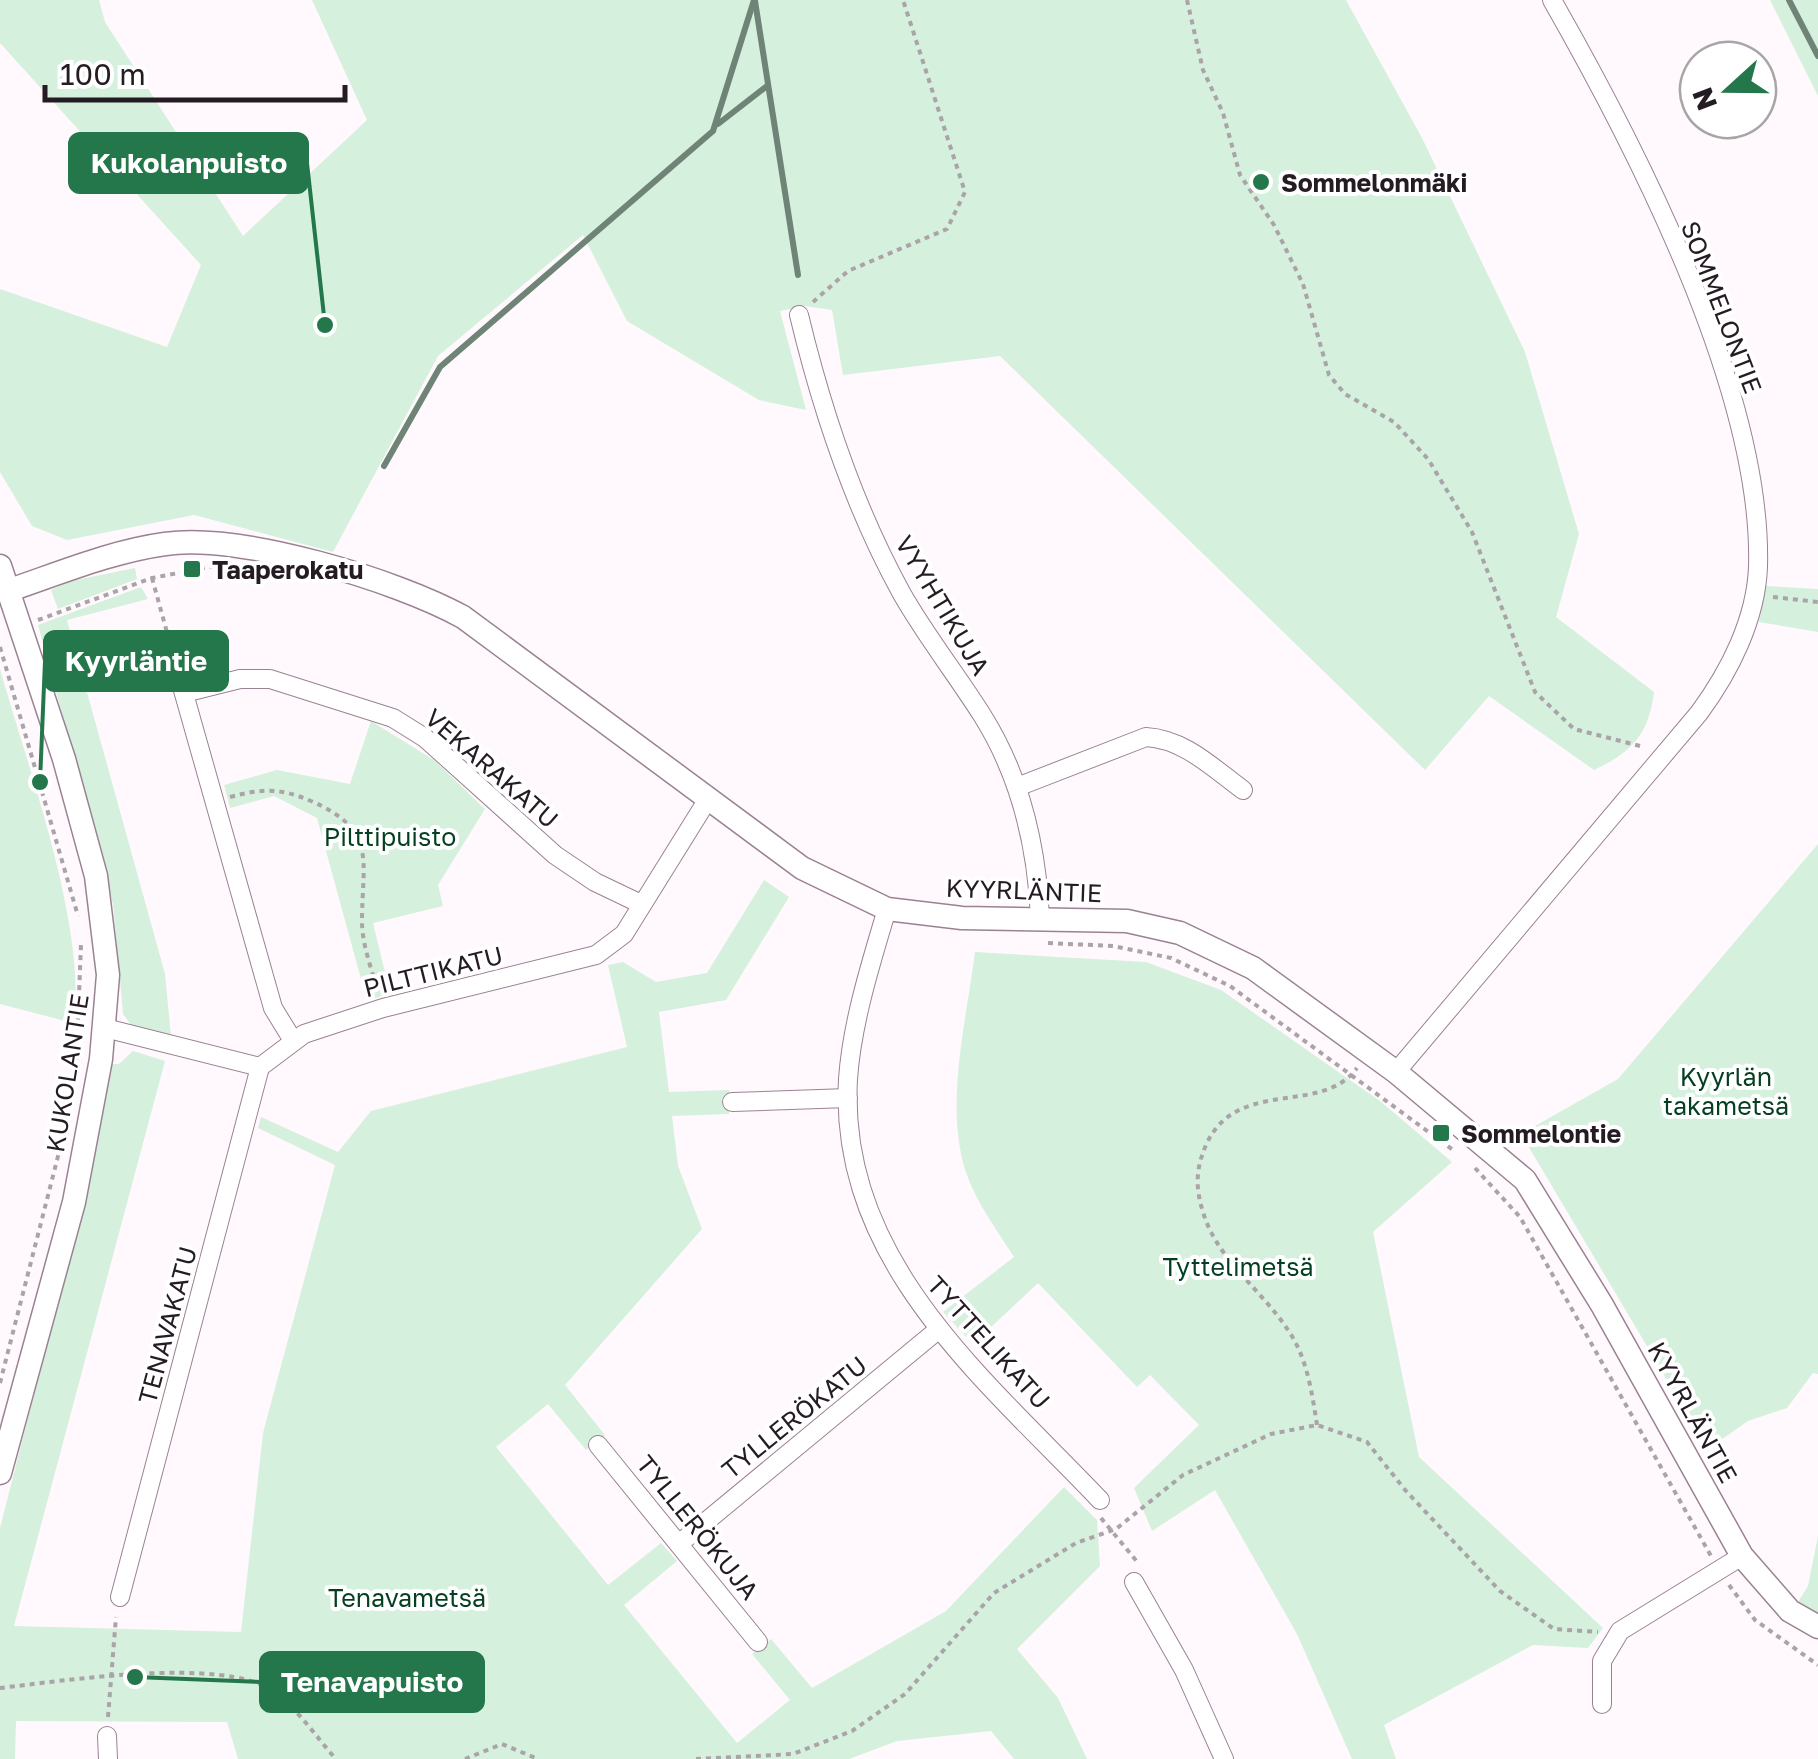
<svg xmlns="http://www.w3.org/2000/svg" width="1818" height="1759" font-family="'Golos Text',sans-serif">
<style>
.green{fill:#d5f0dd}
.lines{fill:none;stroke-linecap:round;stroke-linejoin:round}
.stream{stroke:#708377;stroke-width:6}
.street-casing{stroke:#9a8293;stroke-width:20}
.secondary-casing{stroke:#9a8293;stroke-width:25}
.path{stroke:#aaa3a8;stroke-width:4;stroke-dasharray:5 5;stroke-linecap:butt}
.street{stroke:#fff;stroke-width:18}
.secondary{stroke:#fff;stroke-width:22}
.poi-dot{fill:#23774a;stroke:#fff;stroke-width:4}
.labels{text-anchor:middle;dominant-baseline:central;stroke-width:8;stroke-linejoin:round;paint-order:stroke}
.poi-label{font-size:25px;font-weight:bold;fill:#251b22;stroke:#fff;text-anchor:start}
.street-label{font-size:25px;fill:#251b22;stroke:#fff}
.park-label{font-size:25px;fill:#043f22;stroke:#fff}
.leader{fill:none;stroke:#23774a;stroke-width:4}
.callout-dot{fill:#23774a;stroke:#fff;stroke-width:4}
.callout{fill:#23774a;stroke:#23774a;stroke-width:4}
.callout-label{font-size:28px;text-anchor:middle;font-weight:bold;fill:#fff}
</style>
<rect width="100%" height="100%" fill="#fff9fd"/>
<g class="green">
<path d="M 0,0 L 99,0 L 105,22 L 243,236 L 367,120 L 312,0 L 1346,0 L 1422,138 L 1525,352 L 1579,534 L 1556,617 L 1654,692 C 1649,734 1632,752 1594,770 L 1489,696 L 1425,770 L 1000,356 L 843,375 L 832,310 L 805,306 L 780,311 L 806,410 L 759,400 L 627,321 L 583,235 L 438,356 L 333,552 L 194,515 L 67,540 L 32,526 L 0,472 L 0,289 L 167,347 L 201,265 L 0,43 Z"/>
<polygon points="1770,0 1818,0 1818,96"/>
<polygon points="135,568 137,579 58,609 51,590 71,581"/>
<polygon points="1766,586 1818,589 1818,632 1759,622"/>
<polygon points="141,587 148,599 67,620 165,974 171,1036 131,1025 123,1014 113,904 38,625"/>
<path d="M 0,669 C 26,762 89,932 73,1023 L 0,1004 Z"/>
<polygon points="371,721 434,760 485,809 438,885 443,906 373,923 390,993 367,1001 317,818 274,796 230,808 224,785 277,770 350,784"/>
<polygon points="1818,844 1818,1374 1813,1373 1787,1408 1748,1421 1708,1449 1521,1134 1618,1079"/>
<polygon points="764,880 789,897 726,1000 659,1012 669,1092 729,1090 729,1114 672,1116 678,1166 702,1229 565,1385 605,1435 586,1450 548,1404 496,1447 608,1585 661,1543 677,1561 624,1605 737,1743 790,1700 752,1654 771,1639 812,1688 946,1611 1064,1487 1097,1520 1100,1566 1017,1649 1058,1698 1087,1759 1014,1759 991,1731 897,1741 849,1759 238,1759 227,1722 16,1721 15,1759 0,1759 0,1528 80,1214 112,1064 119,1064 133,1051 165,1061 14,1626 241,1632 263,1433 335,1165 258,1128 261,1117 338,1152 371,1111 627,1047 608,965 623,962 656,982 707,973"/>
<path d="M 975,952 L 1146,962 L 1221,990 L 1380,1101 L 1452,1162 L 1373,1232 L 1419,1457 L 1603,1628 L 1588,1648 L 1533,1645 L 1384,1725 L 1396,1759 L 1352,1759 L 1297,1634 L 1215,1490 L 1152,1531 L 1134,1488 L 1199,1425 L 1150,1375 L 1137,1387 L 1038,1283 L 973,1344 L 943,1312 L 1014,1257 C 993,1224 969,1193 961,1154 C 948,1091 967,1016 975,952 Z"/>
<polygon points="1818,1536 1818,1615 1798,1602 1808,1586"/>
</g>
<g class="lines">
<g class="stream">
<polyline points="1789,0 1818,56"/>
<polyline points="755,1 798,275"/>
<polyline points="718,124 767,86"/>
<polyline points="384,466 440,367 713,131 754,0"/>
</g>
<g class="street-casing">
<g id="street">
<path d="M 799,315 C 822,411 854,507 902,594 C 926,636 956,674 982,715 C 1021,777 1037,846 1040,918"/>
<polyline points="173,655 273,1008 292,1039"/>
<polyline points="184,693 240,679 270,679 393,718 425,738 555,855 595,882 641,904"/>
<path d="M 1017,787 L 1146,737 C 1184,739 1213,768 1243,790"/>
<path d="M 887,909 C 871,963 852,1022 848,1079 C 838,1262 985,1379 1100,1500"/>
<polyline points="105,1028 260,1067 304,1034 383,1008 596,955 624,934 708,799"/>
<path d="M 1396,1072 L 1699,713 C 1730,671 1756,619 1758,567 C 1763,394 1637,149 1552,0"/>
<polyline points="732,1102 848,1098"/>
<polyline points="598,1445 758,1642"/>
<polyline points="680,1543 939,1329"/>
<polyline points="1134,1582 1184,1670 1224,1759"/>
<polyline points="120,1597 260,1067"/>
<polyline points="1602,1704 1602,1661 1620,1631 1742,1556"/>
<polyline points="107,1736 108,1759"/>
</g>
</g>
<g class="secondary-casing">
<g id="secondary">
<polyline points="0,566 64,759 96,876 108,975 101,1059 74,1202 0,1473"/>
<path d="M 10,590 C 60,573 113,551 165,544 C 241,533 396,580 463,617 L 802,868 L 887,909 L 962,918 L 1127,921 L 1180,933 L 1253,968 L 1396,1072 L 1525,1180 L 1602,1305 L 1742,1556 L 1790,1611 L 1818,1627"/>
</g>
</g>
<g class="path">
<polyline points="1187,0 1203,70 1223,113 1240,175 1274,225 1303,284 1329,375 1345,394 1394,422 1428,459 1472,532 1535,692 1574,729 1644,747"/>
<polyline points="813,302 848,271 947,229 965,192 903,0"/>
<polyline points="152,578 168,636"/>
<polyline points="1773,597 1818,602"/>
<polyline points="38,620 152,578 215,566"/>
<polyline points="0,647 78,916"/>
<path d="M 230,797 C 264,788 280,788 311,801 C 378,830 362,861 362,921 C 362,944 371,967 377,989"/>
<polyline points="1048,943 1113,946 1171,958 1230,986 1453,1150"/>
<polyline points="76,1070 81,945"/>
<polyline points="1475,1168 1520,1217 1711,1556"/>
<polyline points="0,1383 65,1129"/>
<path d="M 1317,1425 C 1312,1393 1307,1357 1288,1330 C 1262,1290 1217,1260 1203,1212 C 1195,1187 1196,1168 1206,1145 C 1237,1076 1321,1117 1357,1068"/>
<polyline points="1101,1518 1139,1564"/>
<polyline points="1729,1585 1755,1620 1818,1665"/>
<path d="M 0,1688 C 62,1681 223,1656 273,1691 C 297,1708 317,1738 336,1759"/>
<polyline points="108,1717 116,1617"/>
<polyline points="465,1759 502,1744 538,1759"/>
<polyline points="696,1759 793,1754 852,1731 905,1694 994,1593 1076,1543 1116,1529 1183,1475 1271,1434 1317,1425 1367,1442 1406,1491 1500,1591 1554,1629 1598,1632"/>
</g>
<use href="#street" class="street"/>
<use href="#secondary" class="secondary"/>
</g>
<g class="poi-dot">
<circle cx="1261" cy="182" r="10"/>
<rect x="182" y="559" width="20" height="20" rx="5"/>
<rect x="1431" y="1123" width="20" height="20" rx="5"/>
</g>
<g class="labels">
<g class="poi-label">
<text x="1281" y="182">Sommelonmäki</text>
<text x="212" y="569">Taaperokatu</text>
<text x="1461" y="1133">Sommelontie</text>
</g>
<g class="street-label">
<text transform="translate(1722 307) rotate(69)">SOMMELONTIE</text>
<text transform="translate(943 605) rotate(59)">VYYHTIKUJA</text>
<text transform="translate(492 768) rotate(41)">VEKARAKATU</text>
<text transform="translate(1024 890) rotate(2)">KYYRLÄNTIE</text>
<text transform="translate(433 971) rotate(-14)">PILTTIKATU</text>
<text transform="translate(67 1073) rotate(-81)">KUKOLANTIE</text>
<text transform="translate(167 1325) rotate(-75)">TENAVAKATU</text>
<text transform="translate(989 1342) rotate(48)">TYTTELIKATU</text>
<text transform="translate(1693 1412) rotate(61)">KYYRLÄNTIE</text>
<text transform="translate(794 1417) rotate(-39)">TYLLERÖKATU</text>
<text transform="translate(698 1527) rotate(51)">TYLLERÖKUJA</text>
</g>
<g class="park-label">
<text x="390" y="836">Pilttipuisto</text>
<text x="1726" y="1076">Kyyrlän<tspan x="1726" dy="29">takametsä</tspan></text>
<text x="1238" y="1266">Tyttelimetsä</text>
<text x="407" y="1597">Tenavametsä</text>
</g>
</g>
<path class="leader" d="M325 325L307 163M40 782L45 661M135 1677L261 1682"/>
<g class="callout-dot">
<circle cx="325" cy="325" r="10"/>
<circle cx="40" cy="782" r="10"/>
<circle cx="135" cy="1677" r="10"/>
</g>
<g class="callout">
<rect x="70" y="134" width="237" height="58" rx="10"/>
<rect x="45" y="632" width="182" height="58" rx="10"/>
<rect x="261" y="1653" width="222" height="58" rx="10"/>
</g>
<g class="callout-label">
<text x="189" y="173">Kukolanpuisto</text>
<text x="136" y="671">Kyyrläntie</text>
<text x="372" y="1692">Tenavapuisto</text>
</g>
<g transform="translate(1728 90) rotate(249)"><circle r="48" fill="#ffffff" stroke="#a8a4a7" stroke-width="2.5"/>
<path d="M0-8L18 38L0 25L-18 38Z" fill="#23774a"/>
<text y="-15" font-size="28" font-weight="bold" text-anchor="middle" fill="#251b22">N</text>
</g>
<path d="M45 85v15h300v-15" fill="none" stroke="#251b22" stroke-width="5"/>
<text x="60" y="85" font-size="30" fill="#251b22" stroke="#ffffff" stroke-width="8" paint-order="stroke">100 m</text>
</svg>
